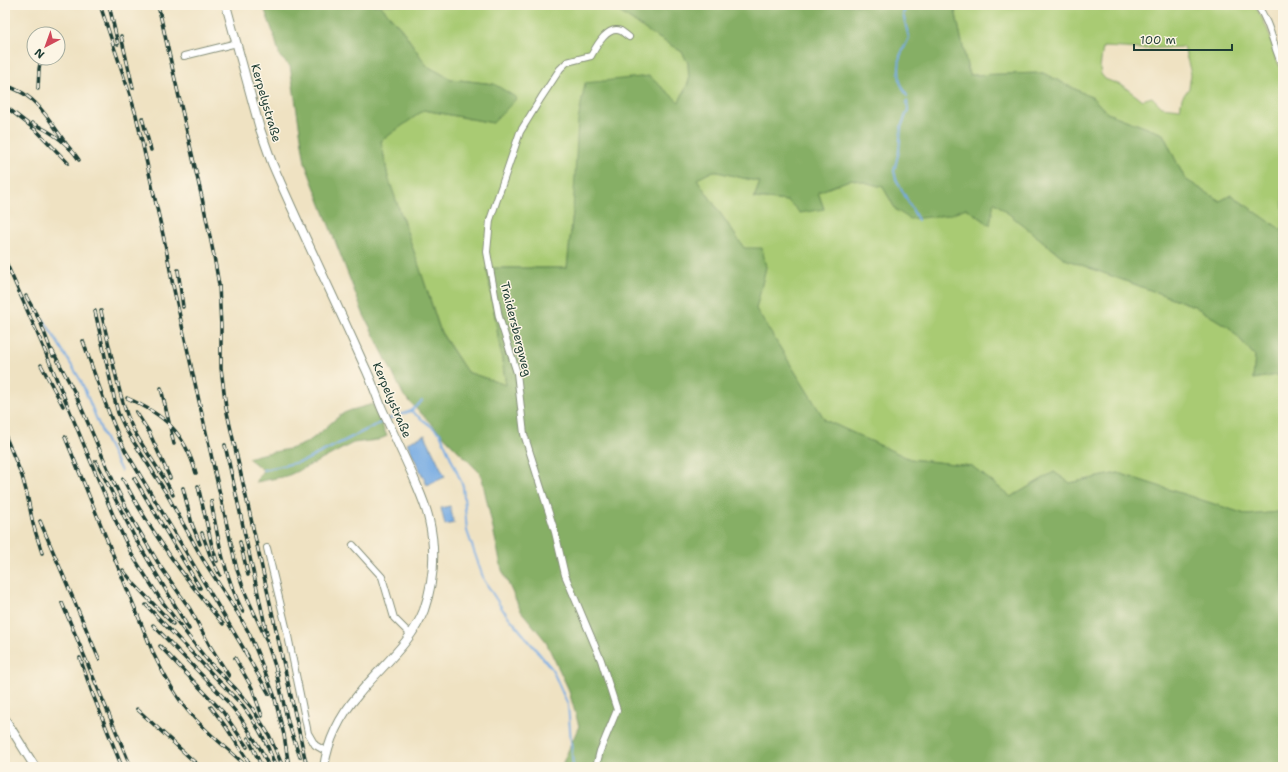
<svg xmlns="http://www.w3.org/2000/svg" width="1288" height="772" font-family="'Shantell Sans',sans-serif">
<style>
.green{fill:#a9cb73;stroke:#648454;fill-rule:evenodd}
.forest{fill:#86af65;stroke:#52764c}
.water{fill:#76abe3;stroke:#4a748c}
.lines{fill:none;stroke-linecap:round;stroke-linejoin:round}
.stream{stroke:#76abe3;stroke-width:2}
.minor-casing{stroke:#87907b;stroke-width:8}
.major-casing{stroke:#87907b;stroke-width:10}
.minor{stroke:#fff;stroke-width:6}
.major{stroke:#fff;stroke-width:8}
.rail-casing{stroke:#1f3d34;stroke-width:3.5}
.rail{stroke:#fcf5e5;stroke-width:2;stroke-dasharray:6;stroke-linecap:butt}
.labels{text-anchor:middle;dominant-baseline:central;stroke-width:3;stroke-linejoin:round;paint-order:stroke}
.street-label{font-size:12px;fill:#1f3d34;stroke:#fcf5e5}
</style>
<rect width="100%" height="100%" fill="#fcf5e5"/>
<filter id="ink" filterUnits="userSpaceOnUse"><feTurbulence type="fractalNoise" baseFrequency=".025" numOctaves="2"/><feDisplacementMap in="SourceGraphic" scale="8" xChannelSelector="R" yChannelSelector="G"/><feConvolveMatrix kernelMatrix="1 2 1 2 8 2 1 2 1" color-interpolation-filters="sRGB"/></filter>
<filter id="wash" filterUnits="userSpaceOnUse"><feTurbulence type="fractalNoise" baseFrequency=".012" numOctaves="4" result="noise"/><feDisplacementMap in="SourceGraphic" scale="16" xChannelSelector="R" yChannelSelector="G"/><feGaussianBlur stdDeviation="0.9" result="paint"/><feColorMatrix in="noise" values="0 0 0 0 0 0 0 0 0 0 0 0 0 0 0 0 0 1.4 0 .05"/><feComposite in="paint" operator="in"/></filter>
<g filter="url(#wash)">
<rect width="100%" height="100%" fill="#efe2c2"/>
<g class="green">
<polygon points="380,5 609,5 649,32 682,52 688,63 689,81 679,102 573,211 567,268 487,268 506,385 467,372 441,332 420,269 388,177 381,141 424,110 493,123 494,84 451,79 427,66 403,31"/>
<path d="M 954,5 L 1254,5 C 1262,16 1268,29 1272,42 C 1275,53 1276,62 1283,72 L 1283,231 L 1231,195 L 1220,201 L 1185,179 L 1163,134 L 1107,113 L 1093,98 L 1043,73 L 969,75 ZM 1103,47 L 1143,49 L 1184,47 L 1191,74 L 1189,88 L 1182,98 L 1180,109 L 1162,107 L 1152,97 L 1142,100 L 1123,86 L 1105,79 L 1101,74 L 1100,68 Z"/>
<polygon points="713,171 760,182 754,198 788,201 824,209 818,192 852,179 883,187 896,210 949,215 966,208 994,202 1065,259 1194,306 1230,328 1255,356 1253,379 1283,374 1283,509 1279,512 1248,515 1118,473 1070,483 1054,472 1011,497 972,466 910,459 825,420 756,309 766,267 744,248 697,179"/>
</g>
<g class="forest">
<polygon points="263,5 380,5 403,31 427,66 451,79 494,84 517,98 493,123 424,110 381,141 388,177 420,269 441,333 467,372 506,385 487,268 567,268 573,211 578,121 585,83 649,76 679,102 689,81 688,63 682,52 649,32 609,5 954,5 969,75 1043,73 1093,98 1107,113 1163,134 1185,179 1220,201 1231,195 1283,231 1283,374 1253,379 1255,356 1230,328 1194,306 1065,259 994,202 990,225 966,208 949,215 910,219 896,210 883,187 852,179 818,192 824,209 800,213 788,201 754,198 760,182 713,171 697,179 744,248 762,248 766,267 756,309 825,420 910,459 972,466 1011,497 1054,472 1070,483 1118,473 1248,515 1279,512 1283,509 1283,767 561,767 579,726 568,688 545,640 521,611 502,570 481,474 404,396 363,313 305,163 290,66 280,57 274,35"/>
<path d="M 373,404 L 387,436 L 378,440 L 353,443 L 321,460 L 287,476 L 256,482 L 263,470 L 248,458 C 264,452 282,452 299,446 C 316,440 328,423 344,413 C 352,409 364,407 373,404 Z"/>
</g>
<g class="water">
<polygon points="425,435 445,477 427,485 407,443"/>
<polygon points="450,506 454,523 445,525 441,508"/>
</g>
<g class="lines">
<g class="stream">
<polyline points="907,5 903,14 909,38 900,56 899,70 900,82 907,96"/>
<polyline points="907,101 908,110 901,127 899,151 894,171 896,179 918,220"/>
<polyline points="44,320 81,381 104,437 121,471"/>
<polyline points="411,411 422,401"/>
<polyline points="388,419 411,411 440,433 463,486 467,531 484,580 503,610 552,669 568,705 573,767"/>
<polyline points="263,470 304,461 384,421"/>
</g>
</g>
</g>
<g filter="url(#ink)">
<g class="lines">
<g class="minor-casing">
<g id="minor">
<path d="M 1257,5 C 1271,24 1273,47 1283,67"/>
<polyline points="184,56 237,43"/>
<polyline points="353,545 382,577 394,618 411,635"/>
<polyline points="267,548 287,631 308,733 315,745 327,752"/>
<path d="M 596,767 L 600,751 L 617,710 L 601,660 L 565,575 L 555,532 L 524,434 L 517,373 L 499,317 L 487,252 L 490,220 L 520,132 L 541,98 L 560,69 L 567,62 L 591,56 C 596,47 607,25 621,31 C 623,32 626,35 629,37"/>
</g>
</g>
<g class="major-casing">
<g id="major">
<path d="M 226,5 L 260,129 L 272,163 C 301,231 334,297 364,365 C 371,379 376,394 382,409 C 392,431 403,454 413,476 C 419,491 426,505 429,520 C 436,550 434,581 424,610 C 411,644 380,667 358,695 C 340,716 328,740 324,767"/>
<polyline points="5,719 35,767"/>
</g>
</g>
<use href="#minor" class="minor"/>
<use href="#major" class="major"/>
<g class="rail-casing">
<g id="rail">
<polyline points="100,5 131,98 136,115 166,248 172,281 237,570 246,595 266,639 278,675"/>
<polyline points="109,5 118,44"/>
<polyline points="158,5 202,198 214,256 219,285 221,327 221,368 226,408 307,767"/>
<polyline points="47,34 47,33"/>
<polyline points="121,36 133,88"/>
<path d="M 5,85 C 13,88 21,91 27,96 C 43,107 58,133 70,149"/>
<polyline points="38,89 39,69 41,58"/>
<polyline points="5,106 37,131 68,163"/>
<polyline points="142,118 151,150"/>
<path d="M 32,123 C 50,131 68,143 79,160"/>
<polyline points="5,260 42,344 113,515 132,555 161,600 192,641 208,661 235,688 252,708 269,735 283,767"/>
<polyline points="178,270 183,307"/>
<polyline points="26,296 40,321 53,356"/>
<polyline points="95,311 114,397 118,413 126,430 165,491 202,558 237,612 249,633 257,652 274,695 284,735 289,767"/>
<path d="M 101,311 C 105,330 110,349 114,368 C 119,388 123,408 132,427 C 144,451 162,471 173,495"/>
<path d="M 83,341 C 96,378 108,415 125,450 L 248,656"/>
<polyline points="52,350 74,391 115,485 131,517 160,566 190,609 210,646 229,676"/>
<polyline points="41,365 63,406"/>
<polyline points="161,388 174,444"/>
<path d="M 127,398 C 165,415 184,432 196,473"/>
<polyline points="136,412 149,432 170,478"/>
<polyline points="5,435 22,476 27,494 33,524 42,553"/>
<path d="M 65,437 L 154,655 C 164,675 174,694 188,711 C 205,732 228,748 247,767"/>
<polyline points="225,445 267,634"/>
<polyline points="96,461 135,538 189,629"/>
<polyline points="134,478 200,588"/>
<path d="M 123,479 C 151,533 184,577 223,624"/>
<polyline points="198,486 212,546 217,561"/>
<polyline points="183,488 192,524 200,544"/>
<path d="M 211,501 C 218,540 225,577 243,612"/>
<polyline points="40,521 99,659"/>
<polyline points="202,533 211,558 220,575"/>
<polyline points="240,542 248,575"/>
<polyline points="123,570 135,585 173,624"/>
<polyline points="62,603 131,767"/>
<path d="M 146,605 L 243,706 C 257,725 269,744 275,767"/>
<polyline points="153,625 227,701 240,717 261,750 269,767"/>
<polyline points="160,646 223,712 247,747"/>
<polyline points="245,652 269,694"/>
<polyline points="80,658 91,690 122,767"/>
<polyline points="235,658 252,688 262,716"/>
<polyline points="276,671 288,722 300,757"/>
<polyline points="211,707 226,727 252,767"/>
<polyline points="137,709 200,767"/>
<polyline points="248,738 262,767"/>
</g>
</g>
<use href="#rail" class="rail"/>
</g>
</g>
<g class="labels">
<g class="street-label">
<text transform="translate(266 103) rotate(74)">Kerpelystraße</text>
<text transform="translate(516 329) rotate(76)">Traidersbergweg</text>
<text transform="translate(392 400) rotate(67)">Kerpelystraße</text>
</g>
</g>
<rect width="1288" height="772" fill="none" stroke="#fcf5e5" stroke-width="20"/>
<g transform="translate(46 46) rotate(221)"><circle r="19" fill="#fcf5e5" stroke="#a4ab9e"/>
<path d="M0-3L7 15L0 10L-7 15Z" fill="#d1495b"/>
<text y="-6" font-size="11" font-weight="bold" text-anchor="middle" fill="#1f3d34">N</text>
</g>
<path d="M1134 44v6h98v-6" fill="none" stroke="#1f3d34" stroke-width="2"/>
<text x="1140" y="44" font-size="12" fill="#1f3d34" stroke="#fcf5e5" stroke-width="3" paint-order="stroke">100 m</text>
</svg>
